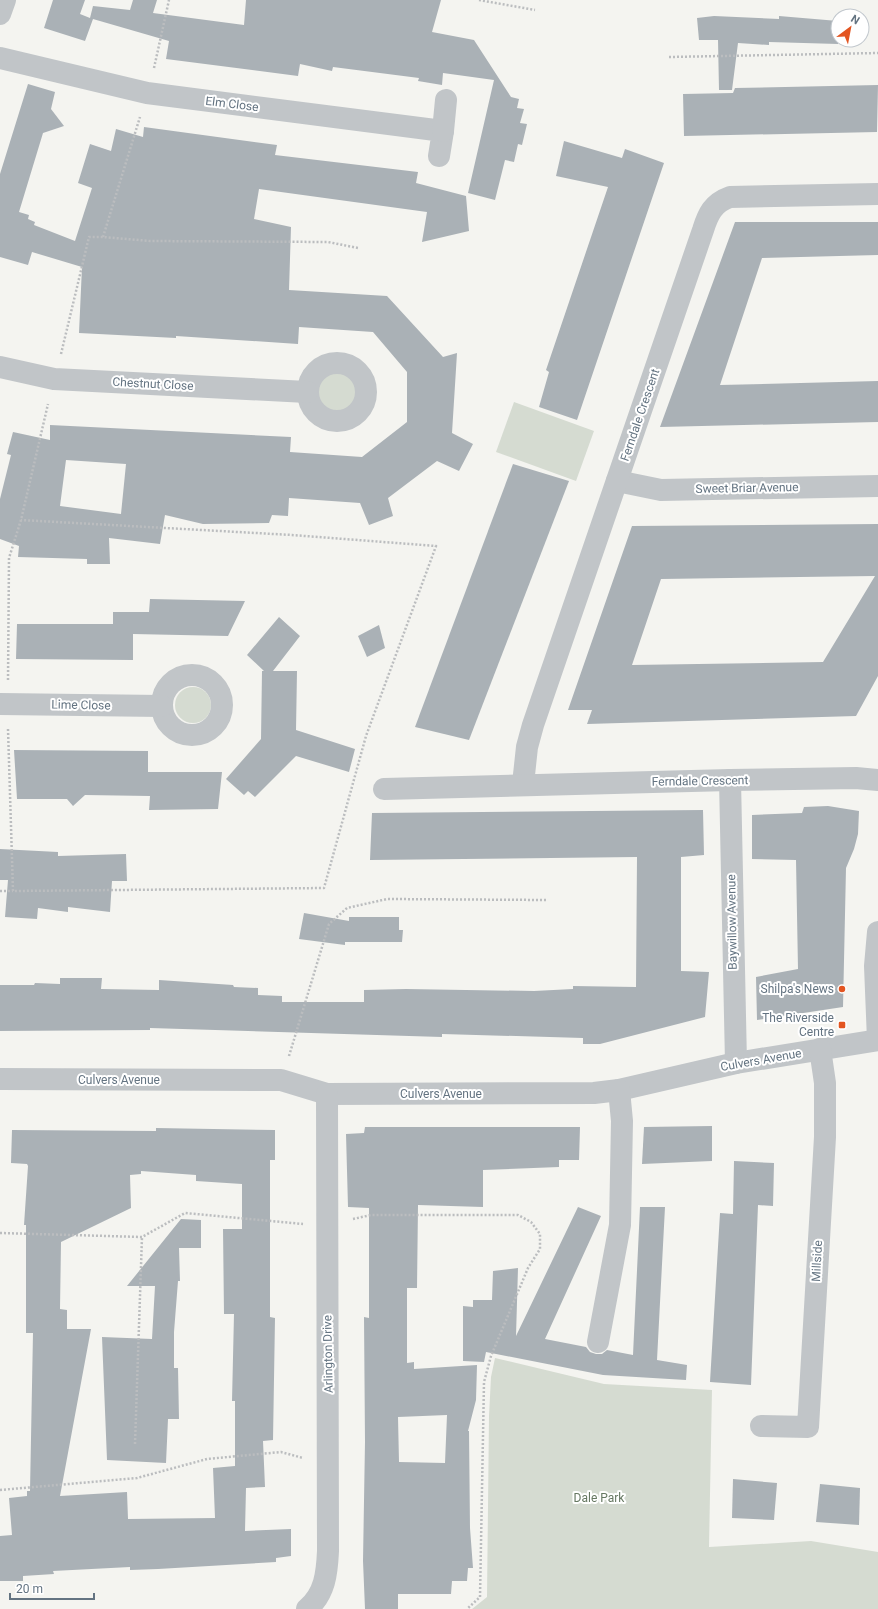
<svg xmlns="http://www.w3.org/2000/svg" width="878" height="1609" font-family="Roboto,sans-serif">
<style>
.green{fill:#d5dbd1}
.building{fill:#aab1b6;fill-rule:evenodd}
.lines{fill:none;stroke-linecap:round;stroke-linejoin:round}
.path{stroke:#bbbdbf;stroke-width:2.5;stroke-dasharray:2 2;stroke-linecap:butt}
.minor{stroke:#c1c5c8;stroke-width:22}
.poi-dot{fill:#e35521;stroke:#fff;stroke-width:1.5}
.labels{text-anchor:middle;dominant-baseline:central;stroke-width:4;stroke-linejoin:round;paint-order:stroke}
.street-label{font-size:12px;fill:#637381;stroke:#fff}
.poi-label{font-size:12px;fill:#637381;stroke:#fff;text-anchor:end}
.park-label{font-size:12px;fill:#667862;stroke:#fff}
</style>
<rect width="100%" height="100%" fill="#f4f4f0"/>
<g class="green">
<circle cx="337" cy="392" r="19"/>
<polygon points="514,402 594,431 576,481 496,452"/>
<circle cx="193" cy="705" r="18"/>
<polygon points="495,1358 604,1384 712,1390 709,1547 811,1541 878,1552 878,1609 472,1609 487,1597 489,1416 491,1377"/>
</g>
<g class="building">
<polygon points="53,0 85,0 80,14 90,18 93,6 130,10 133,0 157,0 153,13 244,25 246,0 441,0 432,32 474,40 511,97 519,99 517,108 524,109 520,123 527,124 522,145 518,144 514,162 505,160 495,200 468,193 494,80 443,73 442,85 418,81 419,78 333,67 332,71 300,64 298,76 166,59 169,41 93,19 85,41 44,28"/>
<polygon points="714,16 779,19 779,16 838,21 838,44 769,42 769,45 738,43 732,90 719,90 718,40 699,40 697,18"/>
<path d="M 28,84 L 55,92 L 51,109 L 64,126 L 43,133 L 19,212 L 29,215 L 28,219 L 35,222 L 34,225 L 75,241 L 92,188 L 78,183 L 90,144 L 111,151 L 116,129 L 143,137 L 144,127 L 277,145 L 275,155 L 418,172 L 416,183 L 466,196 L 469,231 L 422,242 L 427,212 L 259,189 L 254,219 L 291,227 L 289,290 L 387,296 L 443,357 L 457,353 L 452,433 L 473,444 L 459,471 L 437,461 L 388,498 L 393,516 L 369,525 L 360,503 L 289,498 L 288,516 L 272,515 L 269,523 L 203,524 L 165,515 L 160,544 L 109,538 L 110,564 L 87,564 L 87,559 L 18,557 L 19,546 L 0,539 L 0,499 L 11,455 L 7,454 L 13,432 L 50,440 L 50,425 L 291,437 L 290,452 L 362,457 L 407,422 L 407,372 L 373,332 L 299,327 L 298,344 L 176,336 L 176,338 L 79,333 L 82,267 L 32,252 L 28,265 L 0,257 L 0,174 ZM 66,460 L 126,464 L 121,514 L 60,506 Z"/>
<polygon points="878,85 877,132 684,136 683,94 733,93 735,88"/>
<polygon points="564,141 622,158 625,149 664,163 577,420 539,407 549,372 546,370 608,187 556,176"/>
<polygon points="735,222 878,222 878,255 762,258 720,385 878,381 878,422 660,427"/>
<polygon points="513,464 569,481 469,740 415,727"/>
<path d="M 878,524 L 878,676 L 856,716 L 587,724 L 592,710 L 568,710 L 632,526 ZM 875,576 L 823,662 L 632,665 L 661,579 Z"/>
<polygon points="150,599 245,601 228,636 133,634 133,660 16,659 17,624 113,624 113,612 149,612"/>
<polygon points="279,617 300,636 273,671 297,671 296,730 355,749 349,772 296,756 255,797 248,791 244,795 226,779 261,739 262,671 264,671 247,655"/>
<polygon points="379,625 385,648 367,657 358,636"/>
<polygon points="14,750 148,751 148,772 222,772 218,809 149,810 150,796 85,795 73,806 67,799 17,799"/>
<polygon points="828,806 859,811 858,834 854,849 846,868 843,1007 757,1020 756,977 798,969 796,860 752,859 752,815 802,813 804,807"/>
<polygon points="703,810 704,855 681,857 681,971 709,972 705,1017 600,1044 583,1044 583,1038 442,1034 442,1037 150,1028 150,1030 0,1031 0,985 34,985 35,983 60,984 60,978 102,978 101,989 159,990 159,980 233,985 234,987 258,988 258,995 282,996 282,1002 364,1002 364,990 406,989 534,991 573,989 573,986 636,987 637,857 370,860 372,813"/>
<polygon points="0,849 58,852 58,856 126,854 127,881 112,881 110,912 68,907 68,912 38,908 37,919 5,917 8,880 0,880"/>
<polygon points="304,913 349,921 349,917 399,917 399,930 403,930 402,942 345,942 345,945 299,939"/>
<polygon points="712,1126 712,1161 642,1164 644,1127"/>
<path d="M 365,1127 L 580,1127 L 579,1160 L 559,1160 L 559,1167 L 483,1170 L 483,1207 L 418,1205 L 417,1288 L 407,1288 L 407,1363 L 414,1362 L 414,1369 L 477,1365 L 476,1400 L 468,1431 L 469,1431 L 470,1528 L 473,1568 L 468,1568 L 467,1581 L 452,1581 L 451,1594 L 398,1594 L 398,1609 L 365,1609 L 363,1561 L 365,1442 L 364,1317 L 369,1318 L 369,1208 L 348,1207 L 346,1134 L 364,1133 ZM 447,1415 L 445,1463 L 399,1462 L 398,1417 Z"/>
<path d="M 156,1128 L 275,1130 L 275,1160 L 270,1160 L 270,1317 L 275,1318 L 273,1440 L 263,1441 L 265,1487 L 246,1488 L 245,1531 L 291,1529 L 291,1556 L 276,1558 L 276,1562 L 158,1569 L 130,1570 L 130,1567 L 53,1571 L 54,1574 L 23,1576 L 23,1581 L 0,1581 L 0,1536 L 12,1535 L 9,1498 L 27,1496 L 27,1491 L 30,1491 L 33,1333 L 26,1333 L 26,1225 L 24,1225 L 28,1166 L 27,1164 L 11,1163 L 12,1130 L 156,1131 ZM 141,1171 L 196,1175 L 196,1181 L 242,1184 L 242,1229 L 223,1229 L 224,1314 L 234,1314 L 232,1401 L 235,1401 L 235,1466 L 213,1468 L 215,1518 L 128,1519 L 127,1492 L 60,1496 L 91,1329 L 67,1329 L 67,1310 L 60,1309 L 61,1242 L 131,1208 L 130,1175 L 141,1174 Z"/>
<polygon points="734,1161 774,1163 773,1206 758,1205 751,1385 710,1382 720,1213 733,1214"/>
<polygon points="578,1207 601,1216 545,1339 586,1347 590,1352 596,1354 602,1354 607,1350 633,1355 640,1207 665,1207 657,1360 687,1365 686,1380 603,1375 486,1352 484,1362 463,1361 463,1306 473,1307 473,1300 492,1300 493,1271 518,1268 516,1336"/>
<polygon points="181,1219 201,1220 201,1248 179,1248 180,1281 178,1281 174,1332 174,1368 178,1368 179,1419 168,1419 166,1463 107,1460 102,1337 152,1339 155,1286 127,1286"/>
<polygon points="733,1479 777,1483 774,1520 732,1518"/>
<polygon points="820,1484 860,1488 859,1525 816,1522"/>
</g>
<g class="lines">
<g class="path">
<polyline points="479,0 535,10"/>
<polyline points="669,57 878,53"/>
<polyline points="154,68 169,0"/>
<polyline points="103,237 140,117"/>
<polyline points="61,354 89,237 103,237 150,241 328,242 358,248"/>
<polyline points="8,680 9,558 21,520 48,404"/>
<polyline points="8,729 13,891 324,888 366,736 436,546 292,535 21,520"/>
<polyline points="0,891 13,891"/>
<polyline points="289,1056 329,924 347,908 387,899 546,900"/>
<polyline points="353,1219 371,1215 518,1215 531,1222 540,1234 540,1249 528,1268 491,1356 484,1382 480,1597 467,1609"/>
<polyline points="0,1233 142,1237 185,1213 303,1224"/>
<polyline points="135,1444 142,1237"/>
<polyline points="0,1490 137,1478 207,1459 281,1452 303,1458"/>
</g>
<g class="minor">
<polyline points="0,14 5,0"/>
<polyline points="0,58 147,93 443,131 439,156"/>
<polyline points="443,131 446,100"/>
<circle cx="337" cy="392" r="29"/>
<polyline points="0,367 54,379 307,392"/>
<polyline points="617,481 661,490 878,486"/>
<circle cx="192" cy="705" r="30"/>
<polyline points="0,704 162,706"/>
<polyline points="730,780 736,1063"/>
<path d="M 523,784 L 527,747 L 533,725 L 703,230 C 708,214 713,203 730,197 L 878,194"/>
<polyline points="384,789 730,780 856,778 878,780"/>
<polyline points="878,1040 875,966 878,932"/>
<polyline points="0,1079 281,1080 327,1094 594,1093 619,1090 736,1063 878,1040"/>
<polyline points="598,1342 620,1225 622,1121 619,1090"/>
<polyline points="761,1426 808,1427 825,1137 825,1083 820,1049"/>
<path d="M 307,1609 C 325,1594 327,1573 328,1551 L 327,1094"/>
</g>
</g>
<g class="poi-dot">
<circle cx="842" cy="989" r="4"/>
<rect x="838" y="1021" width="8" height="8" rx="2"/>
</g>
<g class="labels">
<g class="street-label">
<text transform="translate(232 104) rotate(7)">Elm Close</text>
<text transform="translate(153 384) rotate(3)">Chestnut Close</text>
<text transform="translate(640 415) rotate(-71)">Ferndale Crescent</text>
<text transform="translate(747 488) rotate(-1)">Sweet Briar Avenue</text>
<text transform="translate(81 705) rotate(1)">Lime Close</text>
<text transform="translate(700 781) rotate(-1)">Ferndale Crescent</text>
<text transform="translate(732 922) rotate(-91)">Baywillow Avenue</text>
<text transform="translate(761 1060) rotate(-10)">Culvers Avenue</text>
<text x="119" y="1080">Culvers Avenue</text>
<text x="441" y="1094">Culvers Avenue</text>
<text transform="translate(817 1261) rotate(-87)">Millside</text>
<text transform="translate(328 1354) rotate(-91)">Arlington Drive</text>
</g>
<g class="poi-label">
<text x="834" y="989">Shilpa's News</text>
<text x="834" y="1018">The Riverside<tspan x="834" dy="14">Centre</tspan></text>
</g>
<g class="park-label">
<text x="599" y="1498">Dale Park</text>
</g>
</g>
<g transform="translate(850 28) rotate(32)"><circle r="19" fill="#ffffff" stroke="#c1c7cd"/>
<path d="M0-3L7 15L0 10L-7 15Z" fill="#e35521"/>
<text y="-6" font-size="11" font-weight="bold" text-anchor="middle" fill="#637381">N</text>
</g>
<path d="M10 1593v6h84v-6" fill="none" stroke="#637381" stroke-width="2"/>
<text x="16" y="1593" font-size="12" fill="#637381" stroke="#ffffff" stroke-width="3" paint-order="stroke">20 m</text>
</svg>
